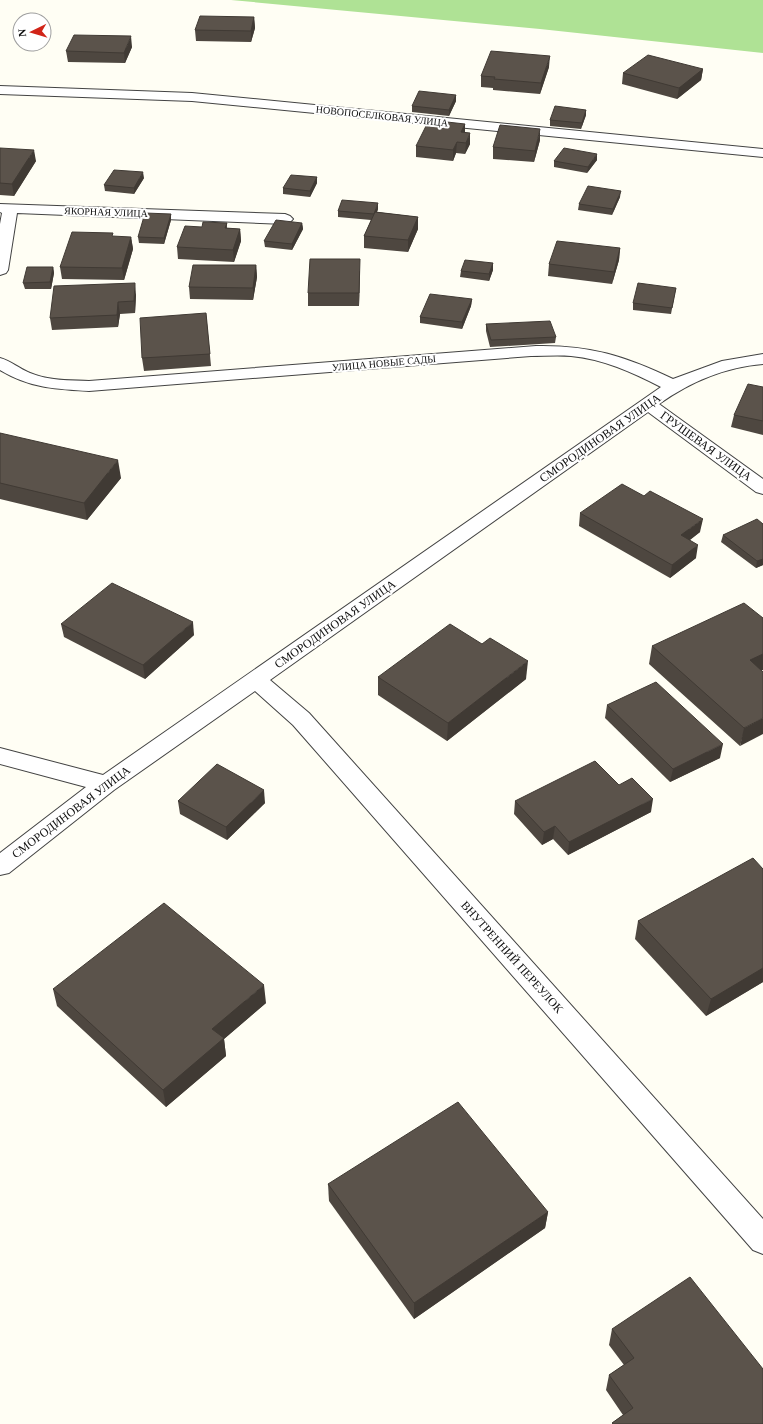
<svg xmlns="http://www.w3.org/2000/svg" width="763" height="1424" font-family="'Times New Roman',serif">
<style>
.forest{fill:#afe295}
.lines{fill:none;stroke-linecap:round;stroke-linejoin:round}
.street-casing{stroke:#434343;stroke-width:2}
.street{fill:#fff;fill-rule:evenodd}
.wall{fill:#4e4740}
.shaded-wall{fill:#403a34}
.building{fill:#5b534b;stroke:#403a34}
.labels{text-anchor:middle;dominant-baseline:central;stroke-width:4;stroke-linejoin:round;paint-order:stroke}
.far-street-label{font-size:10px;fill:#101010;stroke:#fff}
.street-label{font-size:12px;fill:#101010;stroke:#fff}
</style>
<rect width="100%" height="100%" fill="#fffef4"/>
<polygon class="forest" points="231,0 763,0 763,53 540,29"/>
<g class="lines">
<g class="street-casing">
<g id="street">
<polygon points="0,86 192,93 763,149 763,157 192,101 0,94"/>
<polygon points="0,204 285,214 290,216 293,219 290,222 285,224 17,213 8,270 6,273 0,275 0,224 2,213 0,212"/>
<path d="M 536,346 C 590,345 625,356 673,379 L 722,361 L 763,354 L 763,364 C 725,367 690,382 659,404 L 763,479 L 763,494 L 756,492 L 648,412 L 270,680 L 309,713 L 763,1219 L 763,1254 L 753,1250 L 293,725 L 255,691 L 114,790 L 9,873 L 0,875 L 0,853 L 86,787 L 0,764 L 0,748 L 103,775 L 661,387 C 632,372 603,359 571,356 C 558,355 544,356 531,356 L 89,391 C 55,389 30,388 0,370 L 0,358 C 11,361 20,369 30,373 C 49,381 70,380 89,381 Z"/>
</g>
</g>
<use href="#street" class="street"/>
</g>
<g class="wall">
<polygon points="254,17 255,28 251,42 196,41 195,30"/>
<polygon points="132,47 125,63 68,62 66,51"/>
<polygon points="549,67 540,94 493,90 493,88 481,87 481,76"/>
<polygon points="703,69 701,80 677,99 622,84 623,73"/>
<polygon points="456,95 456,101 449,116 412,112 412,106"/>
<polygon points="586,110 586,115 581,129 550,126 550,120"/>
<polygon points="465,124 465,132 470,144 465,154 456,153 453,161 416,157 416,146"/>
<polygon points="540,140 534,162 493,159 493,147"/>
<polygon points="0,148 36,161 14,196 0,195"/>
<polygon points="597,160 587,173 554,167 554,161"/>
<polygon points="317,177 317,183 310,197 283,194 283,188"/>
<polygon points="144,178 134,194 105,191 104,185"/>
<polygon points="620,197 612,215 578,210 579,204"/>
<polygon points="378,209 377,212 418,217 418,229 408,252 364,248 364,236 371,220 338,217 338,211"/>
<polygon points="171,214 171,220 164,244 139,243 138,237"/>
<polygon points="227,223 227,228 240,229 241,241 234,262 178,259 177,247 202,227"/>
<polygon points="302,223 303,229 292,250 265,247 264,241"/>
<polygon points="114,237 131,237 133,249 124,280 62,279 60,267"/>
<polygon points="620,248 619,260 612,284 548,276 549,264"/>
<polygon points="493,263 493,270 489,281 460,277 461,271"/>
<polygon points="256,265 257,277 253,300 190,299 189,287"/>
<polygon points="53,267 54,273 51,289 25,289 23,283"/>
<polygon points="360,271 359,306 308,306 308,293"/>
<polygon points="676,288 671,314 633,310 633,303"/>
<polygon points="136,295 135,313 120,314 118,327 52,330 50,318"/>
<polygon points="472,299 471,306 462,329 420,323 420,317"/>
<polygon points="206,313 211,366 144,371 142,358"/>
<polygon points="486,324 556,337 555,343 490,347 486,331"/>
<polygon points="763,387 763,435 731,427 734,415"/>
<polygon points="0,433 121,478 87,520 0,499"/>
<polygon points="580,513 700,532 690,540 696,558 670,578 579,526"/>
<polygon points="763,524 763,565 756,568 721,542 723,535"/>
<polygon points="763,618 763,670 762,670 740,746 649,664 652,646"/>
<polygon points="61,624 194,635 145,679 64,637"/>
<polygon points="378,677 526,679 447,741 378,695"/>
<polygon points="607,705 720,758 670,782 605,718"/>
<polygon points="619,785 651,812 568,855 553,839 542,845 514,814 515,801"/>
<polygon points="178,801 265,803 227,840 180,814"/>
<polygon points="763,869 763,982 706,1016 635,939 638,921"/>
<polygon points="53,989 266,1003 224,1039 226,1056 166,1107 57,1006"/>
<polygon points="328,1184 548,1212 545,1228 414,1319 329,1201"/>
<polygon points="612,1329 763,1424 612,1424 612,1423 623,1415 606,1390 609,1375 624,1365 609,1345"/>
</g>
<g class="shaded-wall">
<polygon points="254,17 255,28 251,42 251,31"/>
<polygon points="131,36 132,47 125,63 124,53"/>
<polygon points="550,56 549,67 540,94 541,83"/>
<polygon points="703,69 701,80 677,99 679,88"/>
<polygon points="456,95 456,101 449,116 449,110"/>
<polygon points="586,110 586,115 581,129 582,123"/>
<polygon points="465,124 465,135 461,143 461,132"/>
<polygon points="540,129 540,140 534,162 535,151"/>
<polygon points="470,133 470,144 465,154 466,143"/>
<polygon points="457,142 456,153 453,161 453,150"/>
<polygon points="34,150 36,161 14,196 12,184"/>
<polygon points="597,154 597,160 587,173 588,167"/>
<polygon points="143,172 144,178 134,194 134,188"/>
<polygon points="317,177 317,183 310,197 310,191"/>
<polygon points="621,191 620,197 612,215 613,209"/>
<polygon points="378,203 378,209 374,220 374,214"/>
<polygon points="171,214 171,220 164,244 164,238"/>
<polygon points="418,217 418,229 408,252 408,240"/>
<polygon points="302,223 303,229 292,250 292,244"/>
<polygon points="240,229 241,241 234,262 233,250"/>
<polygon points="131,237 133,249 124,280 122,268"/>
<polygon points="620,248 619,260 612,284 614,272"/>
<polygon points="360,259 360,271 359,306 359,293"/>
<polygon points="493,263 493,270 489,281 489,274"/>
<polygon points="256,265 257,277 253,300 253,288"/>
<polygon points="53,267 54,273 51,289 50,282"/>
<polygon points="135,283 136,295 135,313 134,301"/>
<polygon points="472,299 471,306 462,329 462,322"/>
<polygon points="118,302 120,314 118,327 117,315"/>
<polygon points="118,460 121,478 87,520 84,503"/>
<polygon points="703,519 700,532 679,548 681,535"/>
<polygon points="698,545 696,558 670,578 672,565"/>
<polygon points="763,559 763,565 756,568 757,561"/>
<polygon points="193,622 194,635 145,679 143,665"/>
<polygon points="763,654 763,670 746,678 750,660"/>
<polygon points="528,661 526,679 447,741 448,723"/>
<polygon points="763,718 763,734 740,746 744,728"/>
<polygon points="723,744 720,758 670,782 673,769"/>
<polygon points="264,790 265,803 227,840 226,827"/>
<polygon points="653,799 651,812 568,855 569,842"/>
<polygon points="555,826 553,839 542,845 544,832"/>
<polygon points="763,968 763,982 706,1016 711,999"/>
<polygon points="264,985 266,1003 224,1039 226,1056 166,1107 163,1090 212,1029"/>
<polygon points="548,1212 545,1228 414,1319 414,1303"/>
</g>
<g class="building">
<polygon points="200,16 254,17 251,31 195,30"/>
<polygon points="74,35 131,36 124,53 66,51"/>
<polygon points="491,51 550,56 541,83 494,79 495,77 481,76"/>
<polygon points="648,55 703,69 679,88 623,73"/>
<polygon points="419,91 456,95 449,110 412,106"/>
<polygon points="555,106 586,110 582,123 550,120"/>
<polygon points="429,120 465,124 461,132 470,133 466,143 457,142 453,150 416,146"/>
<polygon points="500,125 540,129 535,151 493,147"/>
<polygon points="0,148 34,150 12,184 0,183"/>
<polygon points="564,148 597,154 588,167 554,161"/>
<polygon points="114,170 143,172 134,188 104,185"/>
<polygon points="291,175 317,177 310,191 283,188"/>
<polygon points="588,186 621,191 613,209 579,204"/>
<polygon points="342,200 378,203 374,214 338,211"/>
<polygon points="375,212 418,217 408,240 364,236"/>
<polygon points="145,213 171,214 164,238 138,237"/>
<polygon points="276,220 302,223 292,244 264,241"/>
<polygon points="203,222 227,223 225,228 240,229 233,250 177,247 185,226 202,227"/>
<polygon points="72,232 113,233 112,236 131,237 122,268 60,267"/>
<polygon points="557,241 620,248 614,272 549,264"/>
<polygon points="310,259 360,259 359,293 308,293"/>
<polygon points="465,260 493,263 489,274 461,271"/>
<polygon points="193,265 256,265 253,288 189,287"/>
<polygon points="27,267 53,267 50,282 23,283"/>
<polygon points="135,283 134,301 118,302 117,315 50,318 54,286"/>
<polygon points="638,283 676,288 672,308 633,303"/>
<polygon points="430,294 472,299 462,322 420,317"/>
<polygon points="206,313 210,354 142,358 140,318"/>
<polygon points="550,321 556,337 491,340 486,324"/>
<polygon points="748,384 763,387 763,421 734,415"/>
<polygon points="0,433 118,460 84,503 0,483"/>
<polygon points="622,484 644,496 650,491 703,519 681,535 698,545 672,565 580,513"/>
<polygon points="757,519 763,524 763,559 757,561 723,535"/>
<polygon points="112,583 193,622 143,665 61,624"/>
<polygon points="744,603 763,618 763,654 750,660 763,672 763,718 744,728 652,646"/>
<polygon points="450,624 482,644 490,638 528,661 448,723 378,677"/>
<polygon points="656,682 723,744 673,769 607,705"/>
<polygon points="595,761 619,785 632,778 653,799 569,842 555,826 544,832 515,801"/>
<polygon points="217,764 264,790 226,827 178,801"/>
<polygon points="753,858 763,869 763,968 711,999 638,921"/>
<polygon points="164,903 264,985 212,1029 224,1038 163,1090 53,989"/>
<polygon points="458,1102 548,1212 414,1303 328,1184"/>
<polygon points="690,1277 763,1369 763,1424 613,1424 612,1423 633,1408 609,1375 634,1358 612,1329"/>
</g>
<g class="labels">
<g class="far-street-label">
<text transform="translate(382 116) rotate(6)">НОВОПОСЕЛКОВАЯ УЛИЦА</text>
<text transform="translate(106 212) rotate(2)">ЯКОРНАЯ УЛИЦА</text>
<text transform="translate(384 363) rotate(-5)">УЛИЦА НОВЫЕ САДЫ</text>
</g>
<g class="street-label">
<text transform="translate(600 438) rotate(-35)">СМОРОДИНОВАЯ УЛИЦА</text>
<text transform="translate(706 446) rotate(36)">ГРУШЕВАЯ УЛИЦА</text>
<text transform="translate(335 624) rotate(-35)">СМОРОДИНОВАЯ УЛИЦА</text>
<text transform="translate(71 812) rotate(-37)">СМОРОДИНОВАЯ УЛИЦА</text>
<text transform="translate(512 957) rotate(48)">ВНУТРЕННИЙ ПЕРЕУЛОК</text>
</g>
</g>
<g transform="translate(32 32) rotate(265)"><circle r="19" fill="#ffffff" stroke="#9f9f9f"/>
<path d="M0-3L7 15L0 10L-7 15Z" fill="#d12418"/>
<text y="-6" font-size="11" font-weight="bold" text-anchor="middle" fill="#101010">N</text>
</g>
</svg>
